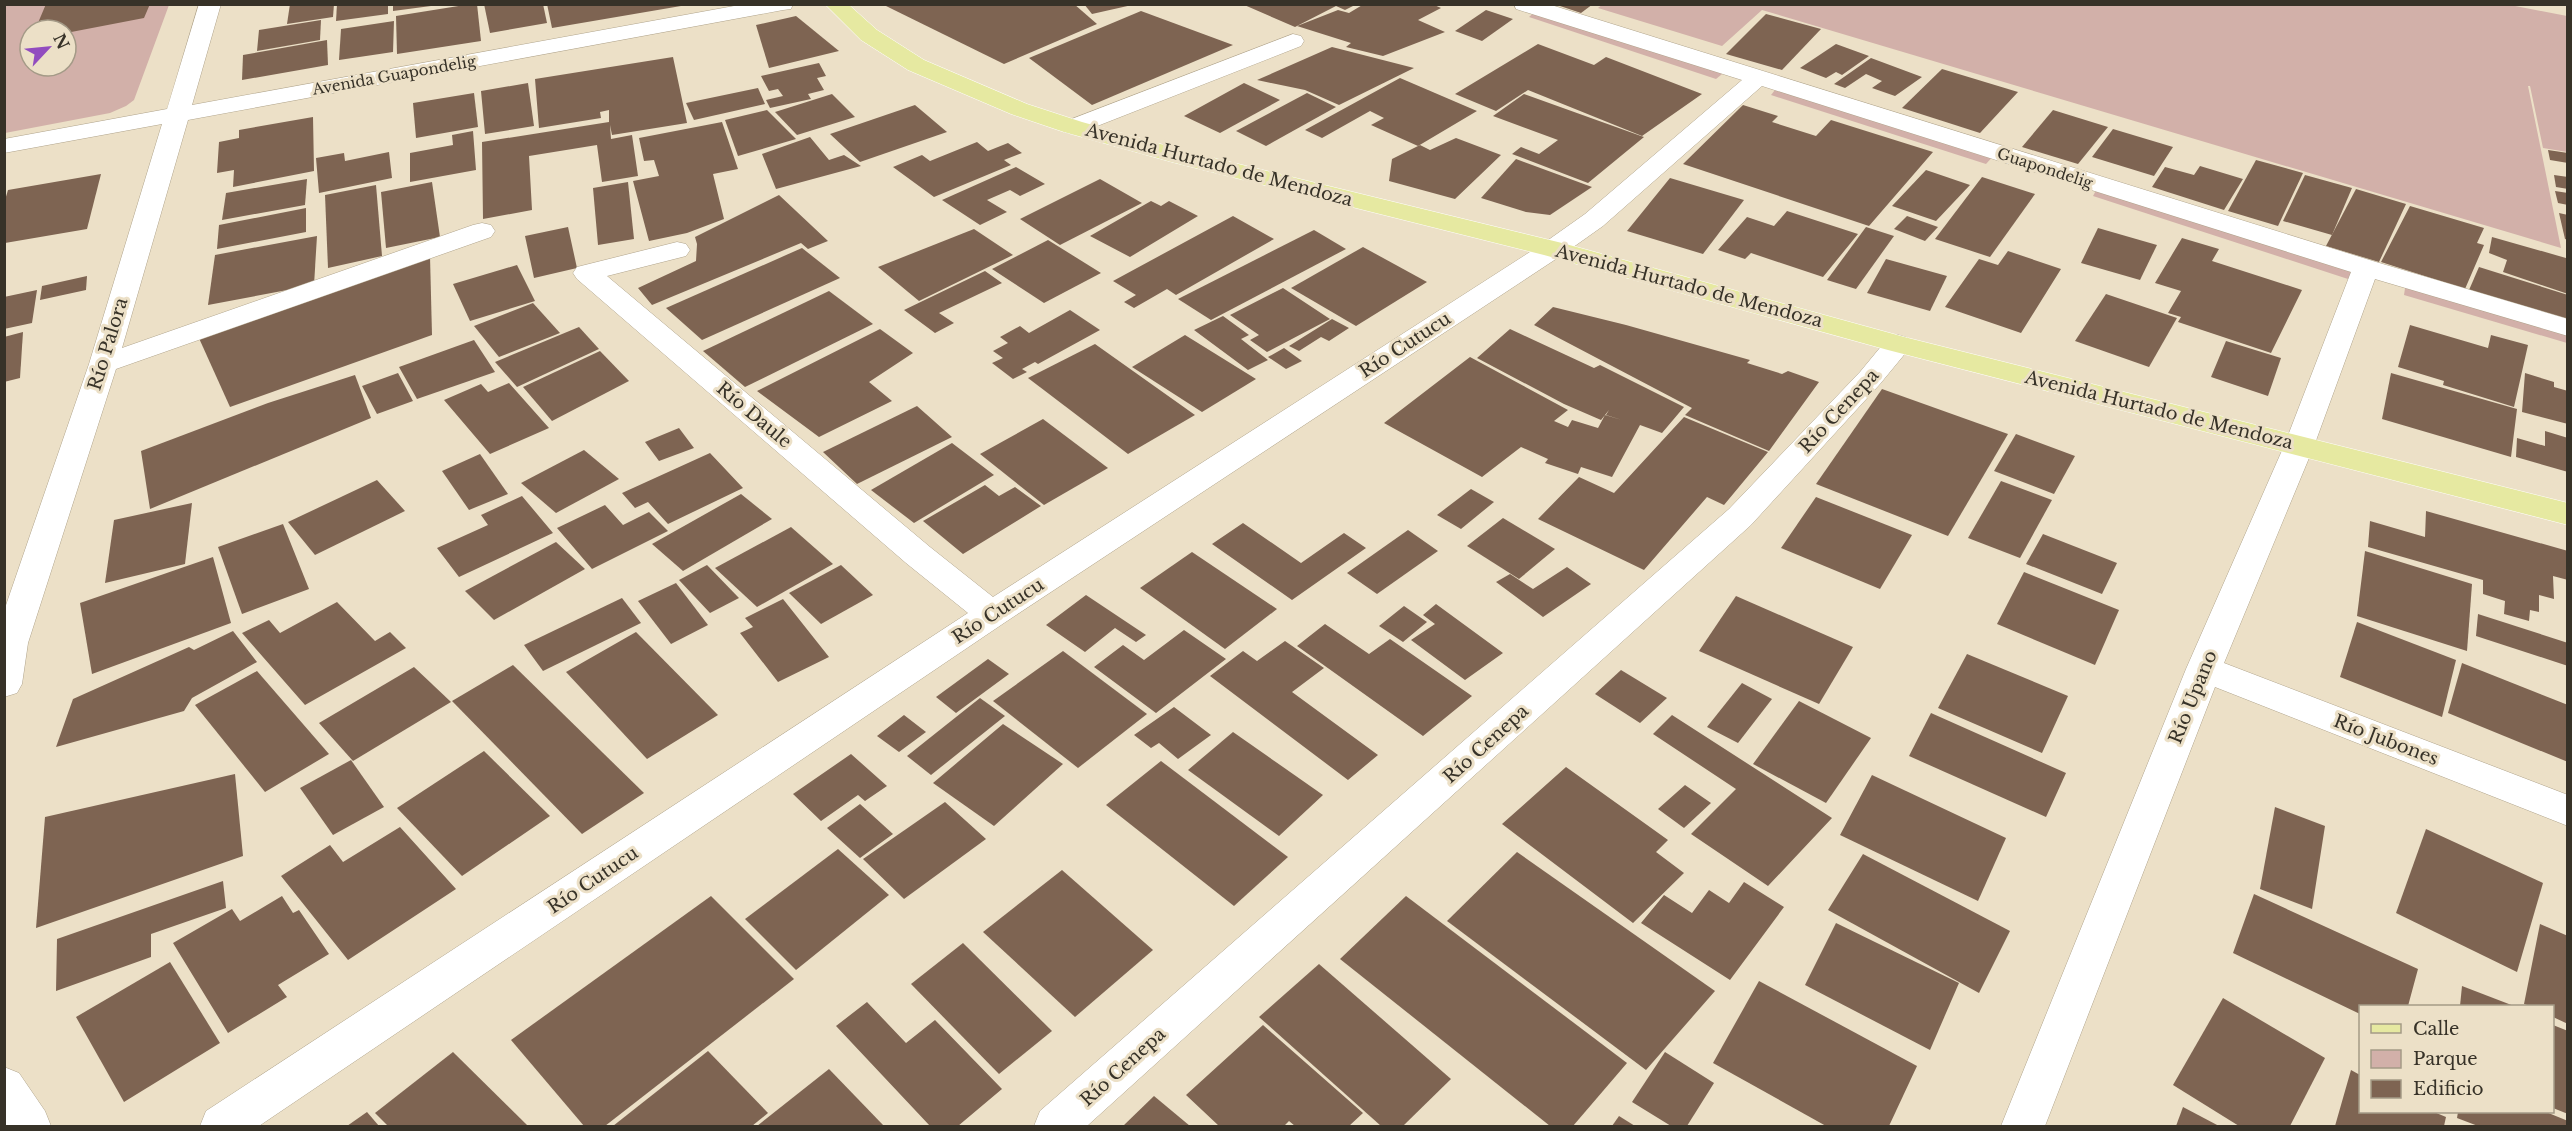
<svg xmlns="http://www.w3.org/2000/svg" width="2572" height="1131" font-family="'Libre Baskerville',serif">
<style>
.green{fill:#d2b0a9;fill-rule:evenodd}
.building{fill:#7e6452}
.lines{fill:none;stroke-linecap:round;stroke-linejoin:round}
.minor-casing{stroke:#b0a48c;stroke-width:1}
.major-casing{stroke:#fff;stroke-width:1}
.minor{fill:#fff;fill-rule:evenodd}
.major{fill:#e6e9a1;fill-rule:evenodd}
.labels{text-anchor:middle;dominant-baseline:central;stroke-width:6;stroke-linejoin:round;paint-order:stroke}
.far-street-label{font-size:15px;fill:#373228;stroke:#ece0c7}
.street-label{font-size:18px;fill:#373228;stroke:#ece0c7}
</style>
<rect width="100%" height="100%" fill="#ece0c7"/>
<g class="green">
<polygon points="1603,4 2505,4 2567,16 2567,152 2543,148 2530,86 2528,86 2561,248 1762,10 1722,46 1598,8"/>
<path d="M 5,5 L 169,5 L 134,100 L 126,106 L 110,113 L 5,133 ZM 30,30 L 66,30 L 66,66 L 30,66 Z"/>
<polygon points="1538,9 1727,70 1716,79 1529,17"/>
<polygon points="1779,85 1995,154 1986,164 1771,95"/>
<polygon points="2099,185 2355,267 2348,279 2093,196"/>
<polygon points="2406,282 2567,329 2567,343 2404,295"/>
</g>
<g class="building">
<polygon points="46,4 150,4 144,18 66,33 66,30 35,30"/>
<polygon points="290,4 334,4 333,17 287,24"/>
<polygon points="337,4 388,4 388,14 336,21"/>
<polygon points="393,4 431,4 431,6 393,11"/>
<polygon points="471,4 477,4 481,41 397,54 396,16"/>
<polygon points="484,4 543,4 547,23 490,33"/>
<polygon points="547,4 680,4 681,6 552,28"/>
<polygon points="888,4 1074,4 1097,24 1004,64 886,6"/>
<polygon points="1084,4 1132,4 1132,5 1092,14"/>
<polygon points="1242,4 1357,4 1345,10 1336,6 1295,27"/>
<polygon points="1364,4 1432,4 1441,8 1418,20 1445,32 1383,56 1346,47 1351,43 1297,26 1338,10 1349,13"/>
<polygon points="1554,4 1593,4 1581,13"/>
<polygon points="1486,10 1513,19 1482,41 1455,31"/>
<polygon points="1141,11 1233,45 1092,105 1029,58"/>
<polygon points="1766,14 1821,29 1782,70 1726,54"/>
<polygon points="796,16 839,51 769,68 756,25"/>
<polygon points="321,20 320,40 257,51 259,30"/>
<polygon points="394,21 393,52 339,60 341,29"/>
<polygon points="327,40 328,65 242,80 243,55"/>
<polygon points="1538,44 1594,65 1606,57 1702,94 1642,136 1528,90 1496,111 1455,94"/>
<polygon points="1836,44 1869,56 1842,75 1836,72 1826,78 1800,68"/>
<polygon points="1332,47 1414,68 1339,105 1305,90 1257,80"/>
<polygon points="673,57 687,123 612,135 610,125 611,139 632,135 638,176 602,182 597,145 529,156 532,210 483,219 482,142 609,122 609,110 600,112 601,118 539,128 535,79"/>
<polygon points="1871,58 1922,77 1895,96 1872,88 1882,81 1866,74 1845,88 1834,84"/>
<polygon points="819,63 826,76 817,78 824,90 808,94 811,99 770,108 766,100 783,96 778,89 769,91 761,76"/>
<polygon points="1942,69 2018,92 1980,133 1902,108"/>
<polygon points="1400,78 1477,111 1418,146 1371,125 1384,118 1370,111 1322,138 1305,130"/>
<polygon points="528,83 534,126 485,134 481,91"/>
<polygon points="1244,83 1280,100 1220,133 1184,116"/>
<polygon points="758,88 765,104 694,120 686,103"/>
<polygon points="474,93 478,127 416,138 413,103"/>
<polygon points="1307,93 1336,107 1266,146 1236,131"/>
<polygon points="832,94 855,117 797,135 775,112"/>
<polygon points="1524,94 1641,136 1644,137 1588,183 1512,154 1521,147 1539,154 1558,140 1493,116"/>
<polygon points="915,105 947,132 860,162 830,134"/>
<polygon points="1743,105 1778,116 1772,122 1816,136 1831,120 1933,152 1869,226 1683,164"/>
<polygon points="767,110 796,139 738,156 725,120"/>
<polygon points="2053,110 2108,127 2078,164 2022,147"/>
<polygon points="313,117 314,171 233,187 234,170 217,173 219,142 239,138 239,130"/>
<polygon points="722,122 738,169 713,174 724,219 687,233 649,241 633,181 659,176 654,160 644,161 639,138"/>
<polygon points="2113,129 2173,147 2154,176 2092,157"/>
<polygon points="473,131 476,170 410,182 410,153 453,145 452,135"/>
<polygon points="810,137 829,160 844,155 861,166 776,189 762,154"/>
<polygon points="1456,138 1501,155 1455,199 1389,181 1392,159 1420,145 1430,150"/>
<polygon points="977,142 988,151 1008,143 1022,153 1004,160 1011,165 934,197 893,167 922,155 930,161"/>
<polygon points="2548,150 2568,153 2568,163 2550,160"/>
<polygon points="389,152 392,178 319,193 316,158 344,153 345,161"/>
<polygon points="1516,159 1592,187 1550,215 1526,212 1481,198"/>
<polygon points="2256,160 2303,173 2278,226 2228,211"/>
<polygon points="2200,166 2243,179 2224,210 2152,187 2165,167 2194,175"/>
<polygon points="1016,167 1045,184 1020,196 1010,190 987,200 1007,212 980,225 942,200"/>
<polygon points="1926,170 1970,185 1936,221 1892,206"/>
<polygon points="101,174 87,229 5,243 5,200 8,190"/>
<polygon points="2305,175 2352,188 2332,235 2283,221"/>
<polygon points="2554,175 2568,177 2568,189 2556,187"/>
<polygon points="1982,177 2035,194 1990,257 1935,239"/>
<polygon points="1670,178 1744,200 1703,254 1627,231"/>
<polygon points="307,179 305,205 222,220 226,193"/>
<polygon points="1100,179 1142,203 1060,245 1020,219"/>
<polygon points="432,182 440,237 386,248 381,192"/>
<polygon points="628,182 634,239 598,245 593,188"/>
<polygon points="376,185 382,256 328,268 325,195"/>
<polygon points="2356,189 2406,204 2379,262 2326,246"/>
<polygon points="2555,191 2568,193 2568,205 2558,203"/>
<polygon points="779,195 828,241 808,249 801,243 652,305 638,288 696,261 697,244 695,237"/>
<polygon points="1151,201 1161,206 1169,201 1198,216 1130,257 1090,236"/>
<polygon points="2410,206 2484,228 2477,243 2484,245 2465,289 2381,262"/>
<polygon points="306,208 306,232 217,249 219,225"/>
<polygon points="1787,211 1858,234 1823,277 1751,253 1745,259 1718,250 1747,217 1774,226"/>
<polygon points="2559,213 2568,215 2568,240 2565,239"/>
<polygon points="1233,216 1274,239 1176,295 1167,289 1134,308 1124,302 1136,295 1113,281"/>
<polygon points="1907,216 1938,227 1925,241 1894,229"/>
<polygon points="568,227 577,268 534,278 525,236"/>
<polygon points="1866,227 1894,236 1856,289 1827,280"/>
<polygon points="2098,228 2157,245 2140,280 2081,263"/>
<polygon points="974,229 1013,255 919,301 878,267"/>
<polygon points="1314,230 1346,249 1211,320 1178,299"/>
<polygon points="317,236 314,285 208,305 215,255"/>
<polygon points="2492,237 2566,258 2568,294 2503,272 2507,260 2489,253"/>
<polygon points="2182,238 2219,249 2212,261 2302,290 2271,353 2178,322 2181,317 2168,313 2181,291 2155,283"/>
<polygon points="1048,240 1101,273 1044,303 992,269"/>
<polygon points="1363,247 1427,282 1356,326 1291,288"/>
<polygon points="802,248 840,278 702,340 666,308"/>
<polygon points="2008,251 2061,269 2021,333 1945,307 1979,259 1998,265"/>
<polygon points="430,256 432,335 230,407 198,336"/>
<polygon points="1886,259 1947,276 1930,311 1867,293"/>
<polygon points="517,265 535,301 470,321 453,284"/>
<polygon points="2479,267 2568,295 2568,321 2469,290"/>
<polygon points="985,271 1002,283 939,313 954,323 935,333 904,310"/>
<polygon points="87,276 86,290 40,300 42,286"/>
<polygon points="1283,288 1330,319 1267,352 1250,340 1259,335 1230,315"/>
<polygon points="37,290 32,323 4,329 4,297"/>
<polygon points="829,291 873,324 745,387 703,351"/>
<polygon points="2106,294 2177,318 2149,367 2075,341"/>
<polygon points="533,303 560,333 499,357 474,326"/>
<polygon points="1553,307 1626,325 1750,360 1747,363 1782,374 1788,371 1819,382 1769,451 1685,415 1692,408 1534,325"/>
<polygon points="1070,310 1100,330 1038,364 1035,362 1022,369 1027,372 1013,379 992,363 1003,358 993,351 1008,343 1000,337 1020,326 1029,333"/>
<polygon points="1223,316 1249,335 1241,339 1268,360 1248,370 1194,330"/>
<polygon points="1332,319 1349,328 1329,341 1321,337 1299,351 1289,346"/>
<polygon points="2410,325 2488,348 2491,335 2528,345 2514,407 2443,385 2444,381 2398,367"/>
<polygon points="579,327 599,349 517,387 495,362"/>
<polygon points="880,329 913,353 869,382 892,401 819,437 757,391"/>
<polygon points="1510,329 1594,368 1600,365 1684,407 1662,433 1640,425 1612,477 1581,467 1578,474 1545,463 1548,459 1521,447 1482,477 1384,423 1470,357 1568,410 1554,421 1568,427 1572,420 1598,428 1605,415 1622,420 1606,415 1609,410 1601,420 1564,404 1477,358"/>
<polygon points="23,332 20,378 4,382 4,337"/>
<polygon points="1185,335 1256,379 1202,412 1132,367"/>
<polygon points="474,340 495,372 417,399 399,367"/>
<polygon points="2226,341 2281,358 2268,396 2211,377"/>
<polygon points="1095,344 1195,415 1128,454 1028,378"/>
<polygon points="1284,348 1302,361 1286,369 1268,357"/>
<polygon points="600,351 629,381 552,421 523,387"/>
<polygon points="398,373 413,401 377,414 362,386"/>
<polygon points="2391,373 2517,409 2511,457 2382,419"/>
<polygon points="2525,373 2554,382 2554,387 2568,391 2568,424 2522,412"/>
<polygon points="355,375 371,418 150,509 141,451 268,403"/>
<polygon points="509,383 549,428 490,454 444,400 481,384 488,392"/>
<polygon points="1882,389 2008,434 1948,536 1816,484"/>
<polygon points="917,406 952,437 857,484 823,452"/>
<polygon points="1684,417 1768,452 1724,505 1707,497 1644,570 1538,519 1579,477 1614,493"/>
<polygon points="1043,419 1108,468 1044,505 980,454"/>
<polygon points="679,428 694,448 659,461 645,442"/>
<polygon points="2545,431 2568,438 2568,472 2516,457 2517,438 2545,446"/>
<polygon points="2016,434 2075,456 2054,494 1994,471"/>
<polygon points="952,443 994,475 914,523 871,490"/>
<polygon points="584,450 619,479 556,513 521,483"/>
<polygon points="710,453 743,488 668,524 648,502 635,508 622,493"/>
<polygon points="480,454 508,494 469,510 442,471"/>
<polygon points="377,480 405,511 315,555 288,522"/>
<polygon points="2001,481 2052,500 2020,558 1968,538"/>
<polygon points="985,485 999,496 1015,487 1041,506 963,554 923,521"/>
<polygon points="1471,489 1494,502 1461,529 1437,515"/>
<polygon points="741,494 772,519 683,571 652,544"/>
<polygon points="522,496 553,533 459,577 437,548 488,525 481,515"/>
<polygon points="1816,497 1912,535 1880,589 1781,548"/>
<polygon points="192,503 185,564 105,583 114,520"/>
<polygon points="605,505 623,525 649,512 668,531 592,569 557,528"/>
<polygon points="2426,511 2568,551 2568,580 2553,576 2554,599 2539,595 2539,612 2530,610 2529,621 2504,614 2505,601 2483,594 2483,580 2368,547 2370,521 2425,537"/>
<polygon points="1503,518 1555,549 1519,579 1467,546"/>
<polygon points="1243,523 1301,563 1344,533 1366,548 1292,600 1212,544"/>
<polygon points="283,524 309,589 242,614 218,547"/>
<polygon points="791,527 833,564 757,607 715,568"/>
<polygon points="1408,530 1438,551 1377,594 1347,573"/>
<polygon points="2043,534 2117,563 2102,594 2026,564"/>
<polygon points="556,542 585,569 494,620 465,591"/>
<polygon points="2365,551 2472,584 2467,651 2357,616"/>
<polygon points="1192,552 1277,609 1225,649 1140,588"/>
<polygon points="213,557 231,623 92,674 80,603"/>
<polygon points="707,565 739,598 710,613 679,580"/>
<polygon points="841,565 873,595 821,624 789,593"/>
<polygon points="1567,567 1591,584 1543,617 1496,582 1510,574 1533,589"/>
<polygon points="2024,572 2119,610 2095,665 1997,624"/>
<polygon points="676,583 708,625 671,644 638,601"/>
<polygon points="1086,595 1146,635 1136,642 1115,628 1085,652 1046,625"/>
<polygon points="1736,596 1853,647 1819,704 1699,651"/>
<polygon points="622,598 641,623 543,671 524,645"/>
<polygon points="783,599 829,657 778,682 740,633 753,627 745,618"/>
<polygon points="337,602 375,641 390,632 406,648 305,705 242,633 269,620 280,633"/>
<polygon points="1436,604 1503,653 1465,680 1411,640 1435,624 1423,615"/>
<polygon points="1404,606 1427,622 1403,642 1379,626"/>
<polygon points="2478,614 2568,643 2568,666 2476,636"/>
<polygon points="2357,622 2456,660 2442,717 2340,677"/>
<polygon points="1325,624 1369,654 1390,639 1472,696 1423,736 1297,646"/>
<polygon points="1184,630 1226,659 1156,713 1094,667 1123,645 1144,660"/>
<polygon points="233,631 257,662 192,698 184,711 56,747 73,699 189,647 194,650"/>
<polygon points="636,632 718,715 647,759 566,672"/>
<polygon points="1285,641 1324,668 1292,692 1378,755 1348,780 1210,676 1243,651 1257,661"/>
<polygon points="1063,651 1147,714 1078,768 993,701"/>
<polygon points="1967,654 2068,696 2042,753 1938,708"/>
<polygon points="988,659 1009,674 956,713 936,697"/>
<polygon points="2462,663 2568,705 2568,762 2448,713"/>
<polygon points="513,665 644,793 582,834 452,701"/>
<polygon points="414,667 451,702 353,761 319,723"/>
<polygon points="1621,670 1667,698 1640,723 1595,694"/>
<polygon points="257,671 329,754 265,792 195,705"/>
<polygon points="1742,683 1772,699 1738,743 1707,727"/>
<polygon points="980,698 1005,716 931,775 907,756"/>
<polygon points="1799,701 1871,738 1826,803 1753,764"/>
<polygon points="1174,707 1211,735 1178,759 1159,743 1151,748 1134,735"/>
<polygon points="1931,713 2066,773 2046,817 1909,756"/>
<polygon points="904,715 926,732 899,752 877,736"/>
<polygon points="1672,715 1832,818 1768,886 1691,834 1736,789 1653,734"/>
<polygon points="1003,724 1063,764 994,826 933,783"/>
<polygon points="1233,732 1323,795 1279,836 1188,770"/>
<polygon points="484,751 550,816 462,876 397,808"/>
<polygon points="851,754 887,786 865,801 858,795 821,821 793,794"/>
<polygon points="351,760 384,807 333,835 300,788"/>
<polygon points="1161,761 1288,857 1234,906 1106,805"/>
<polygon points="1566,767 1668,840 1656,852 1684,873 1633,923 1502,824"/>
<polygon points="235,774 243,856 36,928 45,817"/>
<polygon points="1872,775 2006,838 1978,901 1840,835"/>
<polygon points="1685,785 1711,803 1684,828 1658,809"/>
<polygon points="945,802 986,839 904,899 863,859"/>
<polygon points="860,804 893,834 860,858 827,828"/>
<polygon points="2275,807 2325,826 2312,909 2260,889"/>
<polygon points="400,827 456,889 348,960 281,876 330,845 343,862"/>
<polygon points="2426,829 2543,883 2517,972 2396,913"/>
<polygon points="838,849 889,895 796,970 745,919"/>
<polygon points="1517,852 1715,991 1646,1070 1447,921"/>
<polygon points="1863,854 2010,931 1979,993 1828,910"/>
<polygon points="1062,870 1153,950 1075,1017 983,932"/>
<polygon points="223,881 226,908 151,934 151,957 56,991 57,939"/>
<polygon points="1744,882 1784,907 1730,980 1641,923 1664,895 1692,913 1709,890 1729,903"/>
<polygon points="2254,894 2418,969 2408,1006 2360,1006 2360,1014 2233,953"/>
<polygon points="282,896 293,913 299,910 329,954 278,985 287,997 228,1033 173,943 232,909 240,921"/>
<polygon points="711,896 794,979 605,1126 584,1126 511,1040"/>
<polygon points="1406,896 1627,1063 1573,1126 1550,1126 1340,959"/>
<polygon points="1836,923 1959,983 1930,1050 1805,985"/>
<polygon points="2540,924 2568,936 2568,1024 2553,1017 2553,1006 2530,1006 2524,1004"/>
<polygon points="963,943 1052,1031 999,1074 911,984"/>
<polygon points="170,962 220,1043 124,1102 76,1017"/>
<polygon points="1319,964 1451,1079 1403,1126 1381,1126 1259,1017"/>
<polygon points="1759,981 1917,1066 1889,1126 1826,1126 1713,1063"/>
<polygon points="2462,986 2514,1006 2460,1006"/>
<polygon points="2223,998 2325,1058 2290,1126 2239,1126 2173,1085"/>
<polygon points="867,1002 906,1043 935,1020 1002,1089 958,1126 930,1126 836,1026"/>
<polygon points="1263,1025 1363,1113 1349,1126 1295,1126 1289,1121 1284,1126 1219,1126 1186,1095"/>
<polygon points="2553,1025 2568,1031 2568,1114 2553,1108"/>
<polygon points="708,1051 768,1113 752,1126 613,1126"/>
<polygon points="453,1052 528,1126 388,1126 375,1113"/>
<polygon points="1665,1052 1714,1083 1687,1126 1671,1126 1632,1102"/>
<polygon points="829,1069 884,1126 757,1126"/>
<polygon points="2351,1070 2360,1075 2360,1112 2434,1112 2446,1117 2444,1126 2335,1126"/>
<polygon points="1154,1096 1190,1126 1123,1126"/>
<polygon points="2183,1107 2219,1126 2176,1126"/>
<polygon points="367,1112 379,1126 347,1126"/>
<polygon points="2458,1112 2546,1112 2568,1121 2568,1126 2478,1126 2457,1118"/>
<polygon points="1619,1116 1635,1126 1612,1126"/>
</g>
<g class="lines">
<g class="minor-casing">
<g id="minor">
<polygon points="199,4 221,4 192,105 745,4 793,4 791,9 783,10 188,120 122,348 473,225 482,223 491,225 495,231 491,237 116,369 28,643 22,684 17,693 4,697 4,611 89,364 162,124 4,153 4,139 167,109"/>
<polygon points="1514,4 1548,4 2376,262 2568,319 2568,336 2375,279 2314,446 2224,663 2568,795 2568,826 2215,687 2045,1126 2001,1126 2186,669 2284,446 2351,272 1762,86 1603,226 1562,255 1004,623 259,1126 200,1126 206,1111 968,613 906,563 577,279 573,273 577,267 677,242 686,244 690,250 686,256 607,276 930,547 993,597 1544,243 1585,214 1742,80 1516,9"/>
<polygon points="1293,34 1301,36 1304,41 1301,46 1082,132 1073,134 1064,132 1061,127 1064,122"/>
<polygon points="1898,335 1908,338 1912,344 1908,350 1880,384 1751,525 1087,1126 1034,1126 1040,1111 1729,509 1860,372 1888,338"/>
<polygon points="4,1067 19,1073 45,1111 51,1126 4,1126"/>
</g>
</g>
<g class="major-casing">
<polygon id="major" points="825,4 848,4 877,30 924,60 1027,104 1082,122 1189,152 1562,243 1908,338 2568,503 2568,525 1888,350 1544,255 1172,162 1064,132 1011,114 908,70 861,40"/>
</g>
<use href="#minor" class="minor"/>
<use href="#major" class="major"/>
</g>
<g class="labels">
<g class="far-street-label">
<text transform="translate(394 75) rotate(-10)">Avenida Guapondelig</text>
<text transform="translate(2045 168) rotate(18)">Guapondelig</text>
</g>
<g class="street-label">
<text transform="translate(1219 165) rotate(15)">Avenida Hurtado de Mendoza</text>
<text transform="translate(1689 286) rotate(15)">Avenida Hurtado de Mendoza</text>
<text transform="translate(108 344) rotate(-73)">Río Palora</text>
<text transform="translate(1405 345) rotate(-33)">Río Cutucu</text>
<text transform="translate(2159 410) rotate(14)">Avenida Hurtado de Mendoza</text>
<text transform="translate(1839 411) rotate(-47)">Río Cenepa</text>
<text transform="translate(754 415) rotate(40)">Río Daule</text>
<text transform="translate(998 611) rotate(-33)">Río Cutucu</text>
<text transform="translate(2193 697) rotate(-68)">Río Upano</text>
<text transform="translate(2386 740) rotate(21)">Río Jubones</text>
<text transform="translate(1486 744) rotate(-42)">Río Cenepa</text>
<text transform="translate(593 880) rotate(-34)">Río Cutucu</text>
<text transform="translate(1123 1067) rotate(-42)">Río Cenepa</text>
</g>
</g>
<rect width="2572" height="1131" fill="none" stroke="#373228" stroke-width="12"/>
<rect x="2359" y="1005" width="195" height="108" fill="#ece0c7" stroke="#a49a87" stroke-width="1.5"/>
<rect x="2371" y="1024" width="30" height="9" fill="#e6e9a1" stroke="#a49a87" stroke-width="1.5"/>
<text x="2413" y="1035" font-size="18" fill="#373228">Calle</text>
<rect x="2371" y="1050" width="30" height="18" fill="#d2b0a9" stroke="#a49a87" stroke-width="1.5"/>
<text x="2413" y="1065" font-size="18" fill="#373228">Parque</text>
<rect x="2371" y="1080" width="30" height="18" fill="#7e6452" stroke="#a49a87" stroke-width="1.5"/>
<text x="2413" y="1095" font-size="18" fill="#373228">Edificio</text>
<g transform="translate(48 48) rotate(64)"><circle r="28" fill="#ece0c7" stroke="#a49a87" stroke-width="1.5"/>
<path d="M0-4.5L10 22L0 15L-10 22Z" fill="#924cbf"/>
<text y="-9" font-size="16" font-weight="bold" text-anchor="middle" fill="#373228">N</text>
</g>
</svg>
